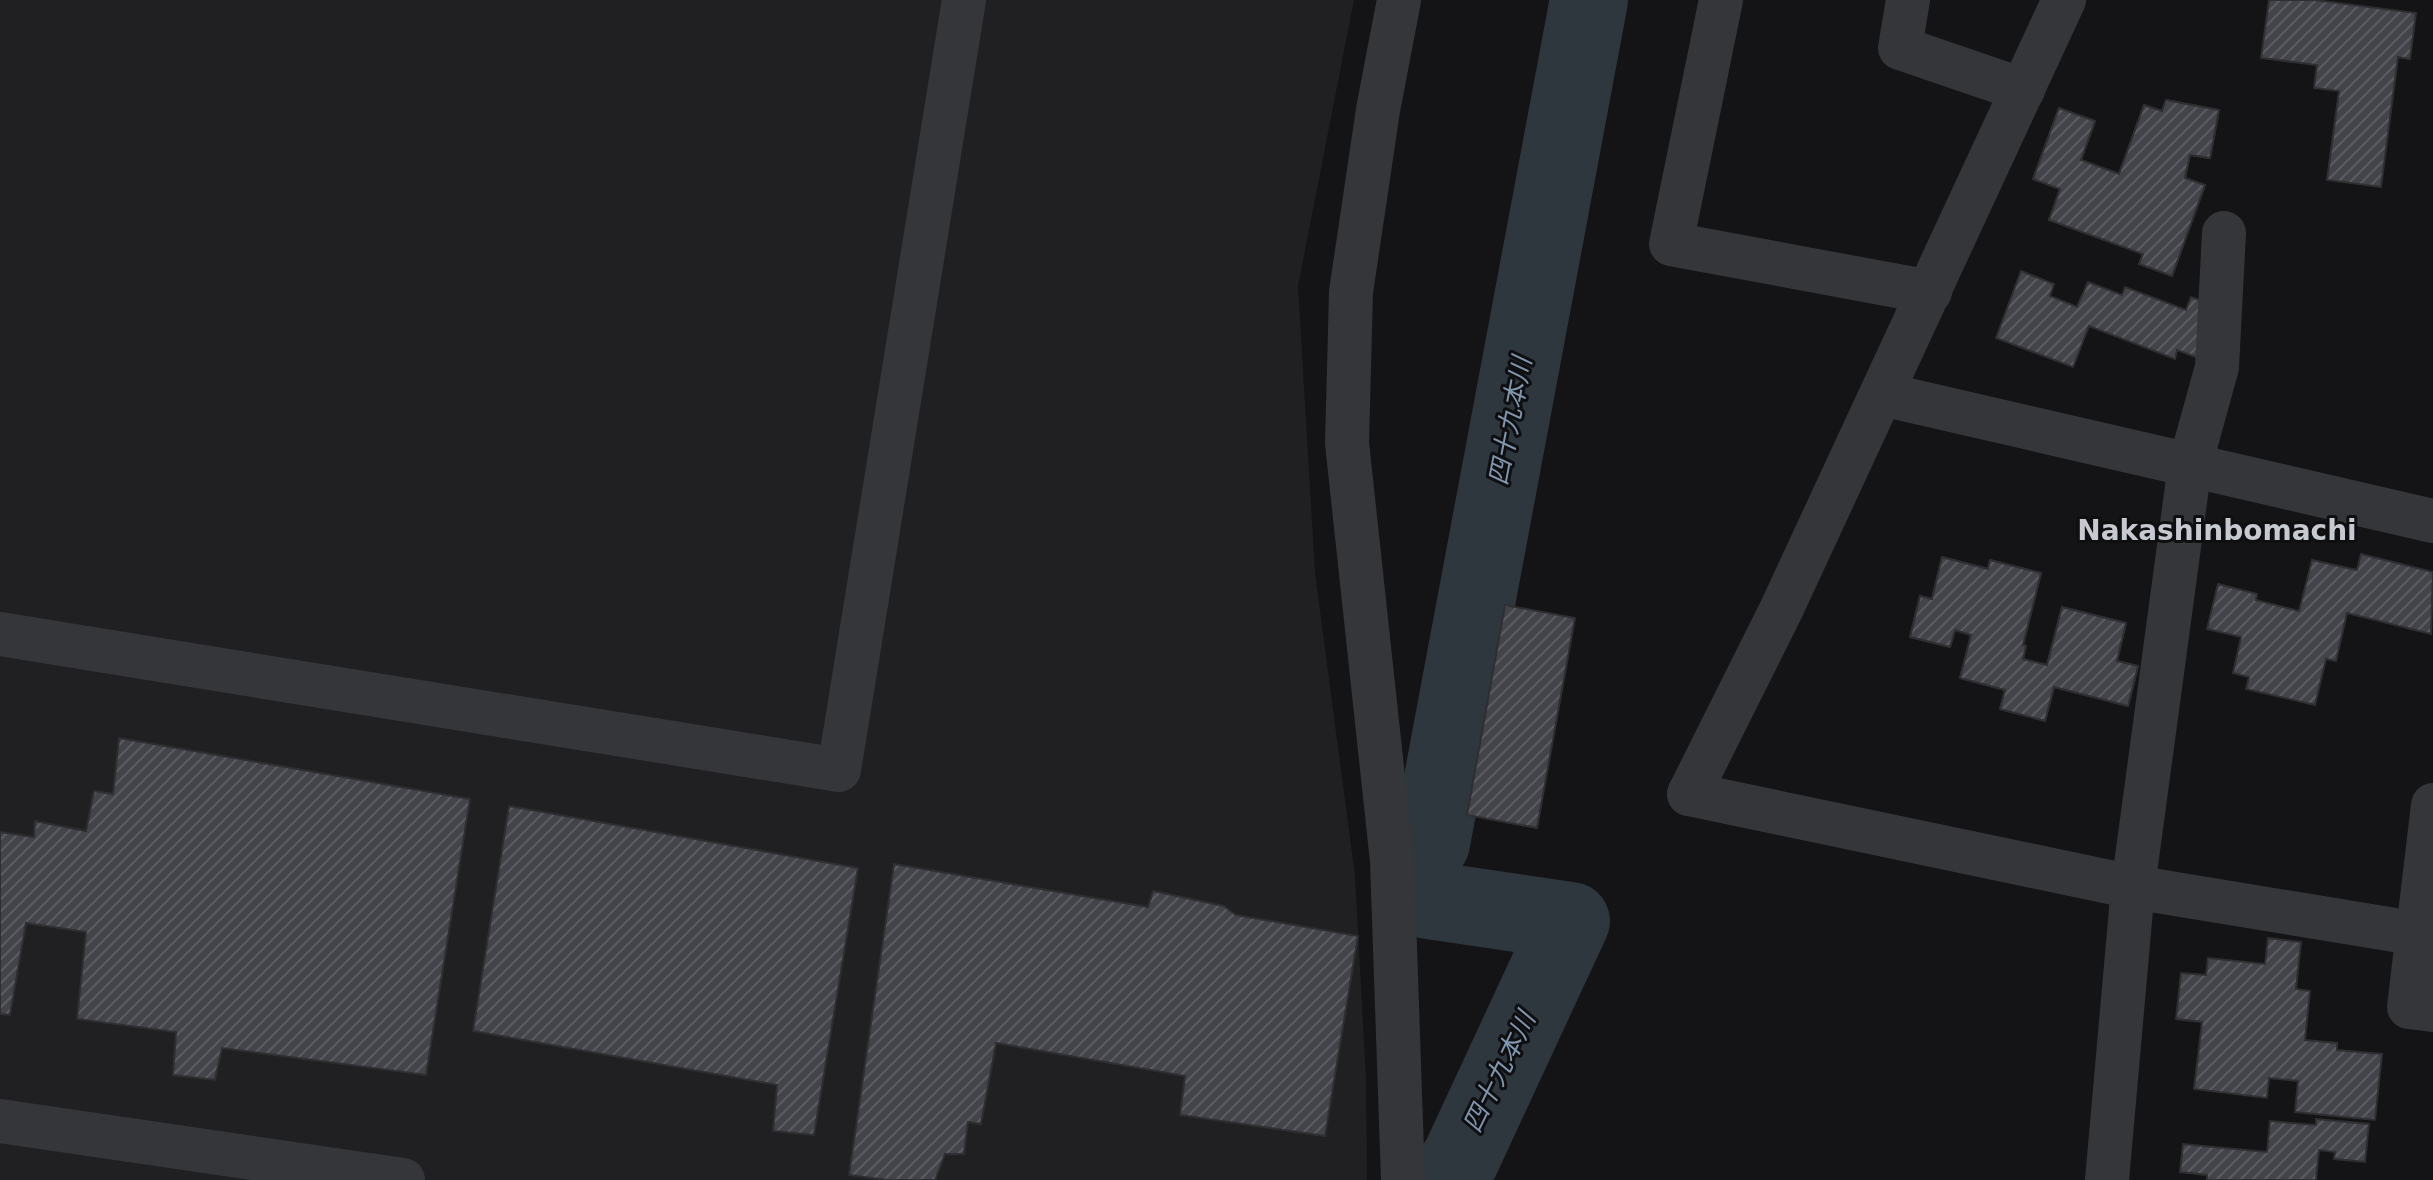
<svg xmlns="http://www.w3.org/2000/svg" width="2433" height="1180" font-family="'DejaVu Sans','Noto Sans JP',sans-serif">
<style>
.built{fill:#202023}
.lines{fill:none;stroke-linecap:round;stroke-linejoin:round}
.river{stroke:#2e363e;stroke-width:78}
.building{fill:url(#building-hatch);stroke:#2f2e32;stroke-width:2}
.minor{stroke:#35363a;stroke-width:44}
.tertiary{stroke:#35363a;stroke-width:44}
.labels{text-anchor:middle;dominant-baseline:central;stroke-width:6;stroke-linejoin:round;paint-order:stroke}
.water-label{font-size:26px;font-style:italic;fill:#8095ae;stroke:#0f0f11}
.quarter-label{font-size:28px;font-weight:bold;fill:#c7c9d1;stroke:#0f0f11}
</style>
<defs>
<pattern id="building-hatch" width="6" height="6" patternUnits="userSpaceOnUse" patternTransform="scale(2)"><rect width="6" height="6" fill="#434449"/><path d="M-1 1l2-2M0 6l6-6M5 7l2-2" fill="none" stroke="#5b5c61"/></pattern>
</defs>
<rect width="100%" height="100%" fill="#141416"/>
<polygon class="built" points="0,0 1354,0 1298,286 1315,573 1355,876 1366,1079 1367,1180 0,1180"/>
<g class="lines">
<g class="river">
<polyline points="1431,843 1589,0"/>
<polyline points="1428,900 1571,921 1461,1158 1447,1180"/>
</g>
</g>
<g class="building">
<polygon points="2269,0 2315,0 2416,13 2410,59 2398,57 2381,187 2327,180 2339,91 2314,88 2317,65 2261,58"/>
<polygon points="2166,100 2219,110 2210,158 2190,155 2185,178 2205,185 2172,276 2139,264 2143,254 2049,220 2060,189 2033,179 2059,108 2095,121 2081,160 2119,174 2144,105 2162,111"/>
<polygon points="2166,100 2219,110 2210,158 2190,155 2185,178 2205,185 2172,276 2139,264 2143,254 2049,220 2060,189 2033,179 2059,108 2095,121 2081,160 2119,174 2144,105 2162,111"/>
<polygon points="2021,271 2054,284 2050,296 2077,307 2088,282 2122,295 2125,287 2186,310 2191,297 2205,302 2199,358 2177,350 2175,359 2089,326 2073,367 1996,338"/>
<polygon points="2361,554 2433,572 2431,634 2347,613 2336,661 2326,659 2315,705 2246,689 2249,677 2233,673 2241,637 2207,629 2218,584 2257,594 2256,600 2299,611 2312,560 2357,570"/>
<polygon points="1942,557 1988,569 1990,560 2041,573 2023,645 2026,646 2023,659 2047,665 2062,607 2126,623 2117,661 2138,666 2128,706 2054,687 2045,721 2000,709 2005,690 1960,678 1971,635 1955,630 1950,647 1910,637 1920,596 1932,599"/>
<polygon points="1942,557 1988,569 1990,560 2041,573 2023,645 2026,646 2023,659 2047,665 2062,607 2126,623 2117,661 2138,666 2128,706 2054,687 2045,721 2000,709 2005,690 1960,678 1971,635 1955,630 1950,647 1910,637 1920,596 1932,599"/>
<polygon points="1505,605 1575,618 1537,828 1467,815"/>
<polygon points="119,738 470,799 426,1075 222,1048 215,1080 173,1075 176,1032 77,1019 86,932 26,923 10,1015 0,1014 0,832 34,837 35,821 86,831 94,791 113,794"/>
<polygon points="509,806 858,868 814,1135 773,1131 777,1085 473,1031"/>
<polygon points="894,864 1148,907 1153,891 1224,906 1236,915 1358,936 1325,1136 1180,1115 1185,1076 996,1043 981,1124 968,1122 964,1154 945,1154 935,1180 887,1180 849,1175"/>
<polygon points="2268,938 2301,942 2296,989 2310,991 2305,1040 2337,1043 2337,1050 2382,1054 2375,1120 2295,1112 2298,1081 2269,1078 2267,1098 2194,1089 2202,1022 2176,1019 2181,973 2206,975 2208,958 2265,964"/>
<polygon points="2316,1119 2369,1124 2365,1162 2334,1159 2335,1152 2319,1150 2316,1180 2207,1180 2207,1175 2180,1172 2183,1144 2267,1152 2270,1121 2316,1125"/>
</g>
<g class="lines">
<g class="minor">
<polyline points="1721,0 1671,244 1930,292"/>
<polyline points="1908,0 1900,48 2023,90"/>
<polyline points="1882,394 2433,521"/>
<polyline points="0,634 839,770 964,0"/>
<polyline points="1689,794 2133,887 2419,934"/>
<polyline points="2433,805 2409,1007 2433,1010"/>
<polyline points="2107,1180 2133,887 2190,465 2217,367 2224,233"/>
</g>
<g class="tertiary">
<polyline points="1399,0 1378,110 1351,292 1347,443 1392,861 1403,1180"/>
<polyline points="1689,794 1781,610 2064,0"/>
<polyline points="0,1121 403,1180"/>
</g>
</g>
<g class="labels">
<g class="water-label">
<text transform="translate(1510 421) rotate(-79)">四十九本川</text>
<text transform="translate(1499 1072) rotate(-64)">四十九本川</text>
</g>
<g class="quarter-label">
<text x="2217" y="530">Nakashinbomachi</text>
</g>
</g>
</svg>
